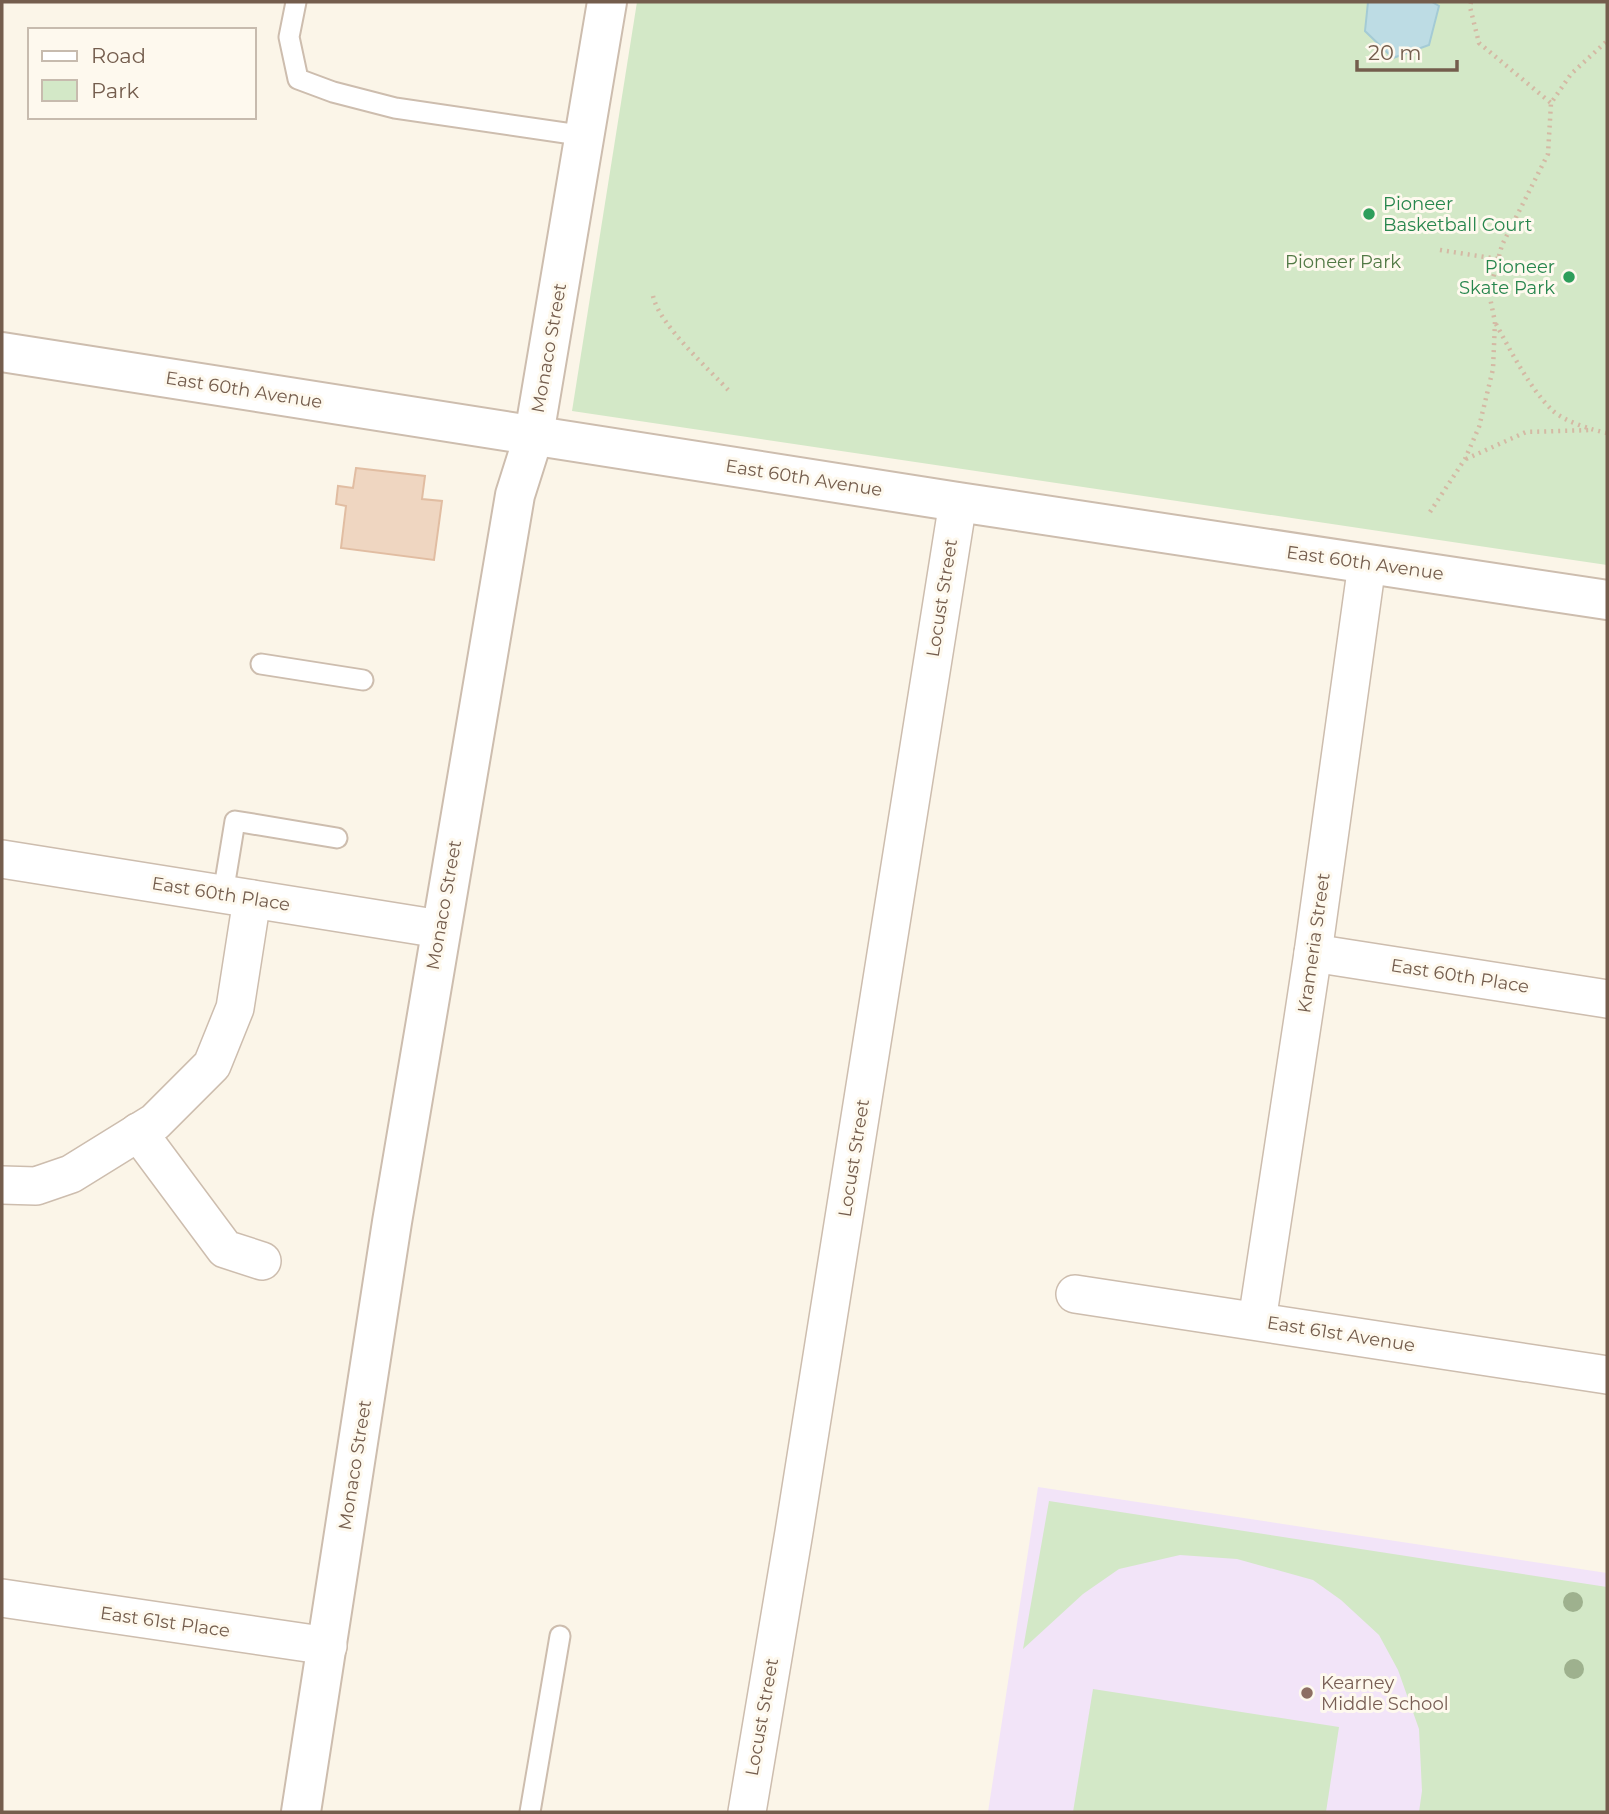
<svg xmlns="http://www.w3.org/2000/svg" width="1609" height="1814" font-family="Montserrat,sans-serif">
<style>
.education{fill:#f2e4f8}
.green{fill:#d3e8c7}
.water{fill:#bddce4;stroke:#a4cbd5;stroke-width:2}
.building{fill:#efd6c1;stroke:#e1bda2;stroke-width:2}
.lines{fill:none;stroke-linecap:round;stroke-linejoin:round}
.service-casing{stroke:#cdbdae;stroke-width:23}
.minor-casing{stroke:#cdbdae;stroke-width:40}
.tertiary-casing{stroke:#cdbdae;stroke-width:42}
.path{stroke:#d4b9a4;stroke-width:4.5;stroke-dasharray:2 5;stroke-linecap:butt}
.service{stroke:#fff;stroke-width:19}
.minor{stroke:#fff;stroke-width:37}
.tertiary{stroke:#fff;stroke-width:38}
.tree{fill:#9eb18e}
.leisure-dot{fill:#2e9e5b;stroke:#fef9ee;stroke-width:2.5}
.education-dot{fill:#8d6e63;stroke:#fef9ee;stroke-width:2.5}
.labels{text-anchor:middle;dominant-baseline:central;stroke-width:6;stroke-linejoin:round;paint-order:stroke}
.leisure-label{font-size:18px;fill:#27864d;stroke:#fef9ee;text-anchor:start}
.park-label{font-size:18px;fill:#527945;stroke:#fef9ee}
.street-label{font-size:18px;fill:#745d4d;stroke:#fef9ee}
.education-label{font-size:18px;fill:#785e54;stroke:#fef9ee;text-anchor:start}
</style>
<rect width="100%" height="100%" fill="#fbf5e8"/>
<polygon class="education" points="1038,1487 1607,1573 1607,1812 988,1812"/>
<g class="green">
<polygon points="637,2 1607,2 1607,565 572,411"/>
<polygon points="1049,1501 1607,1587 1607,1812 1419,1812 1422,1791 1419,1729 1398,1670 1379,1635 1341,1600 1313,1580 1237,1559 1180,1555 1119,1569 1083,1594 1023,1649"/>
<polygon points="1093,1689 1339,1727 1326,1812 1073,1812"/>
</g>
<polygon class="water" points="1368,2 1432,2 1439,6 1429,45 1393,58 1365,31"/>
<polygon class="building" points="356,468 425,476 422,499 442,501 434,560 341,548 346,506 336,504 338,486 353,488"/>
<g class="lines">
<g class="service-casing">
<g id="service">
<polyline points="296,2 289,37 298,79 333,92 395,108 586,136"/>
<polyline points="261,664 363,680"/>
<polyline points="223,894 235,821 337,838"/>
<polyline points="530,1812 560,1636"/>
</g>
</g>
<g class="minor-casing">
<g id="minor">
<polyline points="2,859 440,929"/>
<polyline points="1313,953 1607,999"/>
<polyline points="138,1132 225,1249 262,1261"/>
<polyline points="2,1185 36,1186 71,1174 155,1122 212,1065 235,1008 252,899"/>
<polyline points="1075,1294 1607,1375"/>
<polyline points="1257,1321 1313,953 1367,564"/>
<polyline points="2,1598 328,1646"/>
<polyline points="747,1812 794,1532 958,502"/>
</g>
</g>
<g class="tertiary-casing">
<g id="tertiary">
<polyline points="2,352 958,502 1607,600"/>
<polyline points="301,1812 392,1222 515,495 534,435 607,2"/>
</g>
</g>
<g class="path">
<polyline points="1471,2 1470,7 1479,43 1551,103"/>
<polyline points="1440,250 1498,259"/>
<path d="M 653,296 C 659,325 710,370 731,393"/>
<path d="M 1496,324 C 1510,350 1531,390 1552,410 C 1563,421 1592,430 1607,433"/>
<polyline points="1466,459 1526,432 1592,430"/>
<polyline points="1430,512 1465,459 1479,427 1493,369 1495,322 1489,293 1502,245 1548,154 1551,103 1571,74 1607,41"/>
</g>
<use href="#service" class="service"/>
<use href="#minor" class="minor"/>
<use href="#tertiary" class="tertiary"/>
</g>
<g class="tree">
<circle cx="1573" cy="1602" r="10"/>
<circle cx="1574" cy="1669" r="10"/>
</g>
<g class="leisure-dot">
<circle cx="1369" cy="214" r="7"/>
<circle cx="1569" cy="277" r="7"/>
</g>
<circle class="education-dot" cx="1307" cy="1693" r="7"/>
<g class="labels">
<g class="leisure-label">
<text x="1383" y="204">Pioneer<tspan x="1383" dy="21">Basketball Court</tspan></text>
<text x="1555" y="267" text-anchor="end">Pioneer<tspan x="1555" dy="21">Skate Park</tspan></text>
</g>
<g class="park-label">
<text x="1343" y="262">Pioneer Park</text>
</g>
<g class="street-label">
<text transform="translate(549 348) rotate(-80)">Monaco Street</text>
<text transform="translate(244 390) rotate(9)">East 60th Avenue</text>
<text transform="translate(804 478) rotate(9)">East 60th Avenue</text>
<text transform="translate(1365 563) rotate(8)">East 60th Avenue</text>
<text transform="translate(942 598) rotate(-81)">Locust Street</text>
<text transform="translate(221 894) rotate(9)">East 60th Place</text>
<text transform="translate(444 905) rotate(-80)">Monaco Street</text>
<text transform="translate(1314 943) rotate(-82)">Krameria Street</text>
<text transform="translate(1460 976) rotate(9)">East 60th Place</text>
<text transform="translate(854 1158) rotate(-81)">Locust Street</text>
<text transform="translate(1341 1334) rotate(9)">East 61st Avenue</text>
<text transform="translate(355 1465) rotate(-81)">Monaco Street</text>
<text transform="translate(165 1622) rotate(8)">East 61st Place</text>
<text transform="translate(762 1717) rotate(-80)">Locust Street</text>
</g>
<g class="education-label">
<text x="1321" y="1683">Kearney<tspan x="1321" dy="21">Middle School</tspan></text>
</g>
</g>
<rect width="1609" height="1814" fill="none" stroke="#745d4d" stroke-width="7"/>
<rect x="28" y="28" width="228" height="91" fill="#fef9ee" stroke="#c7bbae" stroke-width="2"/>
<rect x="42" y="51" width="35" height="10" fill="#ffffff" stroke="#c7bbae" stroke-width="2"/>
<text x="91" y="63" font-size="21" fill="#745d4d">Road</text>
<rect x="42" y="80" width="35" height="21" fill="#d3e8c7" stroke="#c7bbae" stroke-width="2"/>
<text x="91" y="98" font-size="21" fill="#745d4d">Park</text>
<path d="M1357 60v10h100v-10" fill="none" stroke="#745d4d" stroke-width="3.5"/>
<text x="1368" y="60" font-size="21" fill="#745d4d" stroke="#fef9ee" stroke-width="5" paint-order="stroke">20 m</text>
</svg>
